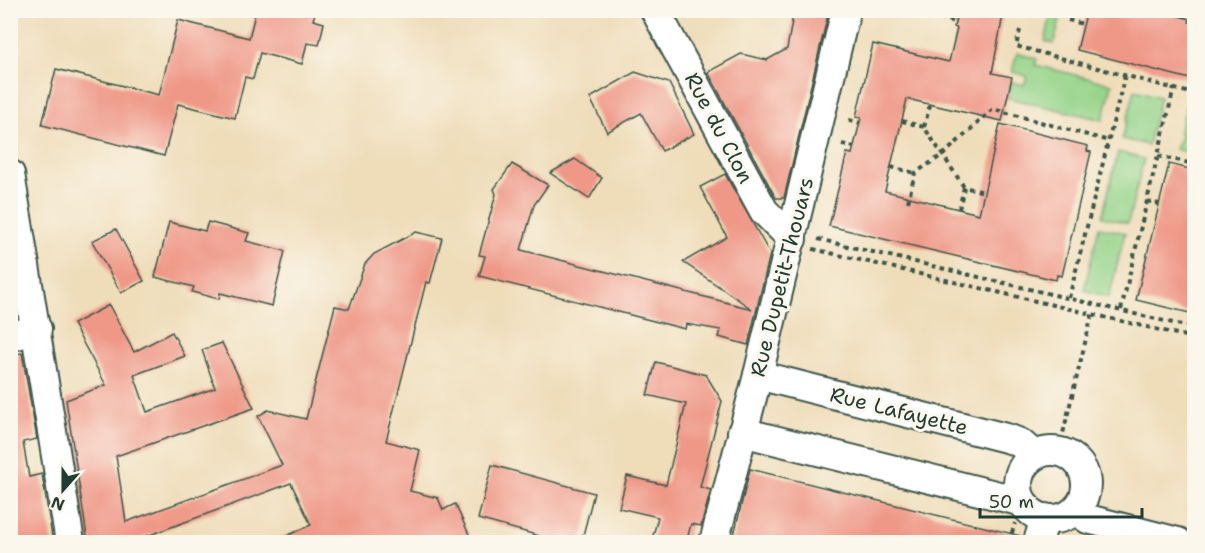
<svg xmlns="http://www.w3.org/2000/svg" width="1205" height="553" font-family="'Shantell Sans',sans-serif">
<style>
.green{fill:#96d48a;stroke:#5a885f;stroke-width:1.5}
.building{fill:#ef9887}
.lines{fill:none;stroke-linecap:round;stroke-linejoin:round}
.minor-casing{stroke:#3e5548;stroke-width:32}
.path{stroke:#3e5548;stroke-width:4;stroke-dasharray:4.5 4.5;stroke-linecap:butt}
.minor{stroke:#fff;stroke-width:28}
.labels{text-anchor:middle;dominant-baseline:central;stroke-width:6;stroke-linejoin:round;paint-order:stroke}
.street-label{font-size:21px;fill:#1f3d34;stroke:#fbf7ec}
</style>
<rect width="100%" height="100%" fill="#fbf7ec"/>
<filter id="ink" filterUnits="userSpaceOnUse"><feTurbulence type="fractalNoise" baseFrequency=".0167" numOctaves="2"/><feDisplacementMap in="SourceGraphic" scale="12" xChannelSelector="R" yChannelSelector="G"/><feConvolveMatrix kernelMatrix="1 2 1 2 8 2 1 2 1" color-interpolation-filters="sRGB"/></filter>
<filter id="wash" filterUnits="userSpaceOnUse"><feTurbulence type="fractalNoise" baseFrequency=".008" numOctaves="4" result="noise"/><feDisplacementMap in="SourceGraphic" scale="24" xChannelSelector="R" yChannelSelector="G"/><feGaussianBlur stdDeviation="1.35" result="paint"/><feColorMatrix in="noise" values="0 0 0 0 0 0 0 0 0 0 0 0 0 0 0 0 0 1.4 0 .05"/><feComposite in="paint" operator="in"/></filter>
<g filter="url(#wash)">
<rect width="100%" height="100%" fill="#efddba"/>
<g class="green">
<polygon points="1052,11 1062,11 1054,44 1045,41"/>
<polygon points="1017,53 1037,59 1035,65 1112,84 1103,120 1008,98 1012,82 1024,85 1027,76 1012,72"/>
<polygon points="1135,90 1160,97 1148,145 1122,139"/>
<polygon points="1187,103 1194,105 1194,154 1175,149 1182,134 1179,133"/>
<polygon points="1118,152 1144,159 1128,223 1102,217"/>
<polygon points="1099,227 1125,233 1109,297 1084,290"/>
</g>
<g id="blocks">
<g class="building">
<polygon points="256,10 316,10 313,20 324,23 319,45 307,43 302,64 260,53 253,79 245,77 235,118 178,104 164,156 42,125 56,69 159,95 178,20 249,38"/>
<polygon points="794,10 829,10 784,198 776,198 708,72 741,54 767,60 787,49"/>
<polygon points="958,10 1004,10 992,73 1012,77 1002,121 907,99 885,191 979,214 1000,124 1088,146 1087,151 1091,152 1062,276 1057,275 1056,280 829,226 847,153 852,154 861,118 856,117 873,44 949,62 957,28 954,27"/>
<polygon points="1087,10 1155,10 1190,19 1189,22 1194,23 1194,80 1077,50"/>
<polygon points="635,72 669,83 694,134 662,151 641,113 607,132 590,98"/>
<polygon points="575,159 602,178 589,199 550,173"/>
<polygon points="512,164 548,185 534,205 521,250 752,309 683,262 727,237 700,187 725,174 770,254 748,345 719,337 721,330 686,324 685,329 479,276 485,256 479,255 496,194 494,189"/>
<polygon points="1169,164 1194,170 1194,314 1136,300"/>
<polygon points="169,222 205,231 208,222 249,233 246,241 285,251 272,306 220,293 219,299 192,292 194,287 155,277"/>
<polygon points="116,229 144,281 121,293 92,241"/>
<polygon points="416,232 442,238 430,283 426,282 386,441 420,450 410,491 438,498 443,510 455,504 473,543 271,543 311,525 291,483 128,543 88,543 66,400 106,385 73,324 109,305 134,352 172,332 185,356 134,375 147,412 215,388 202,350 222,343 254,408 116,456 126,522 282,465 258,416 268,410 306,419 335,306 349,309 365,264 374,254"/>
<polygon points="22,353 37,439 23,442 29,477 42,474 53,543 10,543 10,355"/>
<polygon points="656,362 706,375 722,401 700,487 711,490 701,526 691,524 686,543 651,543 658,517 619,508 627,476 666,485 686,404 647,395"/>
<polygon points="492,465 594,493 581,543 565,543 478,519"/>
<polygon points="750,469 1021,536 1021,543 732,543"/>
</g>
</g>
</g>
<g filter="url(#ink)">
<use href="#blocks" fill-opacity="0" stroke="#3e5548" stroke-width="1.5"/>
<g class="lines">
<g class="minor-casing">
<g id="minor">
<polyline points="655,10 764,211 792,239"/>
<polyline points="10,174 70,542"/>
<polyline points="10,337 37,329"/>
<polyline points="758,375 1010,439 1020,443 1034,455"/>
<polyline points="742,432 1023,502"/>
<circle cx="1052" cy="485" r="34"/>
<polyline points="1075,510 1088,519 1178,542"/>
<polyline points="714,542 758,375 846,10"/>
<polyline points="1038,542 1045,518"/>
</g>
</g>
<g class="path">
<polyline points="914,10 955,22"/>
<polyline points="1165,10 1194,18"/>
<polyline points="1068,20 1083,24"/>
<polyline points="1020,30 1016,46 1194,94"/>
<polyline points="849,120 860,123"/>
<polyline points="902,121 924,127 964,187 984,192"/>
<polyline points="924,127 930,105"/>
<polyline points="842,144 854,147"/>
<polyline points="1158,156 1194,164"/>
<polyline points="891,167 915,173"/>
<polyline points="1147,201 1159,204"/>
<polyline points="908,202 915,173 944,154 993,109 1109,141"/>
<polyline points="959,209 964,187"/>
<polyline points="818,239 1194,328"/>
<polyline points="813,249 1194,338"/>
<polyline points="1069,298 1125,75"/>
<polyline points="1121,310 1174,88"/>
<polyline points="1059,450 1092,314"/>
<polyline points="1009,542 1015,523"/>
</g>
<use href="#minor" class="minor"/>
</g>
</g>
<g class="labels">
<g class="street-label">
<text transform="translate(719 128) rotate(62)">Rue du Clon</text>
<text transform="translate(782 277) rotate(-76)">Rue Dupetit-Thouars</text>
<text transform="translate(899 411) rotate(14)">Rue Lafayette</text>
</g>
</g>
<rect width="1205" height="553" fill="none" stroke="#fbf7ec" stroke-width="36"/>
<g transform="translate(63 490) rotate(201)" stroke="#fbf7ec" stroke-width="4.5" paint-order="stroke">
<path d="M0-4.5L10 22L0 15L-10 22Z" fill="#1f3d34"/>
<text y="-9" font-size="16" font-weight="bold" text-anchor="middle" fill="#1f3d34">N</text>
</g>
<path d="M980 508v9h162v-9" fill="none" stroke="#1f3d34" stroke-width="3"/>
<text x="989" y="508" font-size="18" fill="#1f3d34" stroke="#fbf7ec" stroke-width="4.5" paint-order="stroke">50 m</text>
</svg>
